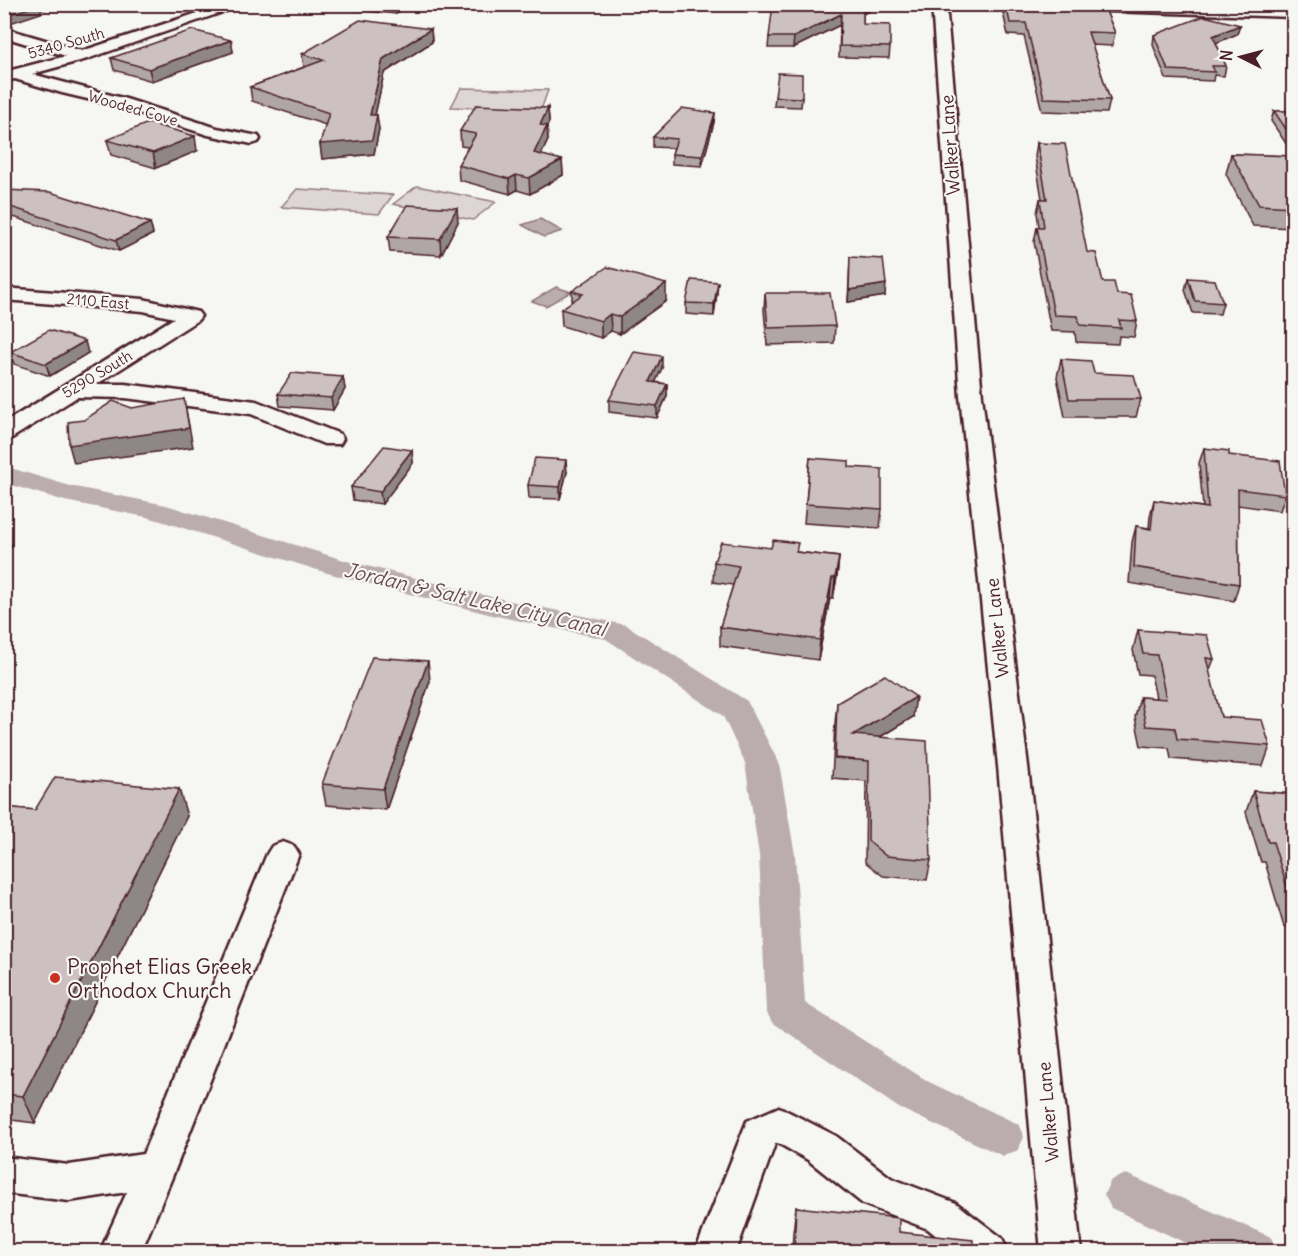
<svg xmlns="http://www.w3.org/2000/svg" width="1298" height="1256" font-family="Delius,sans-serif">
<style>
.green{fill:#ddd6d5;stroke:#947a80;stroke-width:1.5}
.water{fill:#bbadae;stroke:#8e747a;stroke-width:1.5}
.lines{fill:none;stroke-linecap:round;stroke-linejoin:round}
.canal{fill:#bbadae;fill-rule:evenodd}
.minor-casing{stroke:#4a1f2b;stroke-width:5}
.minor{fill:#f6f6f2;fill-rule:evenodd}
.wall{fill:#afa6a5;stroke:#4a1f2b;stroke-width:1.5}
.shaded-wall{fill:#8f8786;stroke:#4a1f2b;stroke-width:1.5}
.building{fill:#ccc1c0;stroke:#4a1f2b;stroke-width:1.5}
.poi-dot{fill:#c8321e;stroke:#f6f6f2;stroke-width:2}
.labels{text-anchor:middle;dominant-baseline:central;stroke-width:4.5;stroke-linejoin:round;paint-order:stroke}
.far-street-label{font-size:15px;fill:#4a1f2b;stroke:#f6f6f2}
.street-label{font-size:18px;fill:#4a1f2b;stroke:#f6f6f2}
.water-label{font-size:20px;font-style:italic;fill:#6c4a52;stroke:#f6f6f2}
.near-poi-label{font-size:21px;fill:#4a1f2b;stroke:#f6f6f2;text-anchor:start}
</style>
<rect width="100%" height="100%" fill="#f6f6f2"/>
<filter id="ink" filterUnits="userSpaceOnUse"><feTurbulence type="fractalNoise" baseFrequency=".0167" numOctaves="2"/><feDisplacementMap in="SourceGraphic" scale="12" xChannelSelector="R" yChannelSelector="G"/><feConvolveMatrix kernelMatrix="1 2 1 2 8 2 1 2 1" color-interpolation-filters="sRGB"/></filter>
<g filter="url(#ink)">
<g class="green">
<polygon points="461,88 548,90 541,110 451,107"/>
<polygon points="417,186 496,202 473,220 393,204"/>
<polygon points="297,189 393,195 379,214 281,207"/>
</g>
<g class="water">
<polygon points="540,219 562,231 544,237 522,225"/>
<polygon points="556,287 571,292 546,306 532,301"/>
</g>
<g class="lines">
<g class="canal">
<polygon points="4,466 70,486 166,505 347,561 492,597 626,625 747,701 779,763 795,855 805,1003 929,1082 1018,1124 1024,1137 1018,1150 1003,1156 899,1108 772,1022 766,1011 759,855 745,763 723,716 606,639 492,615 327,573 151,518 65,501 4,483"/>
<polygon points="1126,1174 1271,1237 1277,1252 1205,1252 1111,1208 1104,1194 1111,1180"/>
</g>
<g class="minor-casing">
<g id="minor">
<polygon points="225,4 246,4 87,59 32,74 126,99 217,128 258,136 260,139 258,142 252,144 208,135 117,106 62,93 15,79 4,81 4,72 66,56 4,37 4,28 82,51"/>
<polygon points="932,4 946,4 982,396 1028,766 1081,1252 1041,1252 998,766 960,396"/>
<polygon points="1007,4 1154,4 1294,9 1294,17 1013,8"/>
<polygon points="4,288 143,299 198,312 201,316 198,320 97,384 125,384 256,401 340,434 343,439 340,444 324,444 251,414 125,398 77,397 12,438 4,440 4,423 174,318 143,311 4,300"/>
<polygon points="283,842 294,846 299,854 175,1170 141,1252 100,1252 127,1192 69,1201 4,1193 4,1157 69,1165 143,1154 267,854 272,846"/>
<polygon points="779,1107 836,1136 891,1178 956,1203 1002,1238 1008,1252 956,1252 928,1229 863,1204 808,1160 778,1143 775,1144 736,1252 695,1252 747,1121"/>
</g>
</g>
<use href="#minor" class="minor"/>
</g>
<g class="wall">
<polygon points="349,4 408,4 396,14 349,9"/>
<polygon points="1001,4 1103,4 1115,33 1112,46 1092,45 1110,100 1107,113 1042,111 1024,36 1008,35"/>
<polygon points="879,6 863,14 863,24 890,47 889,58 839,57 840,25 793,48 768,48 769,37"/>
<polygon points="1240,25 1237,34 1216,43 1226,66 1224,76 1214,75 1213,81 1166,79 1153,45 1154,35"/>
<polygon points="431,29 432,42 384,73 375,115 379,129 374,154 322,159 320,144 326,125 252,101 250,87 304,67 302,54"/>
<polygon points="231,40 233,52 152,81 114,70 111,58"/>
<polygon points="775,97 802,98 801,107 774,106"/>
<polygon points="548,108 549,122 547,126 548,140 541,155 562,160 563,175 530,194 517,190 510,194 459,180 458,165 468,147 461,146 460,131"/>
<polygon points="1274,111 1293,111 1293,146 1287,145 1271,121"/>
<polygon points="715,113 714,122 702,166 672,164 672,154 674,148 653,147 653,137"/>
<polygon points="107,140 197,151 156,168 111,155"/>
<polygon points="1037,143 1087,252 1103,282 1117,294 1137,321 1134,337 1119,336 1118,344 1076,342 1075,332 1051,331 1034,242 1037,227 1039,227 1037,213 1040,199 1042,199 1035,157"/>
<polygon points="1231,154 1293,156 1293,228 1253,226 1226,174"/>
<polygon points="4,190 150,223 153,234 119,251 4,214"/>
<polygon points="458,222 441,255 390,252 388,237"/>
<polygon points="850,257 885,296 848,302"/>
<polygon points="1188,278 1223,303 1220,314 1193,313 1185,290"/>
<polygon points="572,291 666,301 620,334 611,331 601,338 562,326 561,309 572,302"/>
<polygon points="717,293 714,316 686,314 686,303"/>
<polygon points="765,293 835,326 834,343 767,345 764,310"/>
<polygon points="10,352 88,353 50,376 14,364"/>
<polygon points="1061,359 1141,399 1136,417 1065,417 1057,377"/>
<polygon points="662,368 655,382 667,384 667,396 657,418 609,412 609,400"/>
<polygon points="343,377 345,389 333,410 280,406 278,394"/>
<polygon points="1204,448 1229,455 1285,495 1280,511 1238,505 1239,584 1234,601 1129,583 1132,542 1136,526 1149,528 1150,516 1154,500 1203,507 1199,463"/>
<polygon points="412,450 413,463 382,504 353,500 351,487"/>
<polygon points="810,458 849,467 882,509 880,528 804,523"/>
<polygon points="567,472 560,499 529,498 528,485"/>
<polygon points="797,552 839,557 837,577 833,598 830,598 818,660 720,646 720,627 733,585 713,582 714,562"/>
<polygon points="1138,630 1214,659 1209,672 1221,717 1270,746 1263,766 1171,759 1169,748 1141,746 1135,717 1140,697 1156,698 1151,675 1138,674 1133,650"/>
<polygon points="430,681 386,810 326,805 322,784"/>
<polygon points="837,703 913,717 880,737 931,860 927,880 883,876 865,862 866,781 832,778 835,723"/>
<polygon points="1253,791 1293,794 1293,928 1284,927 1265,862 1261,862 1246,812"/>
<polygon points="4,807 35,810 187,816 35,1123 4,1119"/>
<polygon points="796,1207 899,1232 973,1251 792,1251 793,1233"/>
</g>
<g class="shaded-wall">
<polygon points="34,4 51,4 51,7 41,10 41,13 4,25 4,16"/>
<polygon points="395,4 408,4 396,14"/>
<polygon points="863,4 880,4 879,6 862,14"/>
<polygon points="841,14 840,25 793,48 794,37"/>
<polygon points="1240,25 1237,34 1211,45 1213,36"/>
<polygon points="431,29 432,42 384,73 372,129 370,115 383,59"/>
<polygon points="231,40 233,52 152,81 149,69"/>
<polygon points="548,108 549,122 540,140 540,125"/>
<polygon points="715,113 714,122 702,166 702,156"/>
<polygon points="377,115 379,129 374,154 322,159 320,144"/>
<polygon points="547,126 548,140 535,168 534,153"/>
<polygon points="195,136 197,151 156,168 153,153"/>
<polygon points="562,160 563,175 530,194 529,178"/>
<polygon points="516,175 517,190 510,194 509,179"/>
<polygon points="457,208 458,222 441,255 440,239"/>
<polygon points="150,223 153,234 119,251 116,240"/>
<polygon points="718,282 717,293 714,316 714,304"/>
<polygon points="666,284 666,301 620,334 620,317"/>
<polygon points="886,284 885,296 848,302 849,290"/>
<polygon points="610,314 611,331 601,338 601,321"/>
<polygon points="85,341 88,353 50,376 46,364"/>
<polygon points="662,356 662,368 650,394 650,382"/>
<polygon points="343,377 345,389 333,410 331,398"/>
<polygon points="667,384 667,396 657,418 657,406"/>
<polygon points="184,399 193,447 74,463 69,445"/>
<polygon points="412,450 413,463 382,504 380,492"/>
<polygon points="566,460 567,472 560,499 560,487"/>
<polygon points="7,534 12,547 4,553 4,536"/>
<polygon points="839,557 837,577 833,598 835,578"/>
<polygon points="832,578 830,598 818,660 820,640"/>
<polygon points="428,661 430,681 386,810 383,789"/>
<polygon points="916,697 913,717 850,755 853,735"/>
<polygon points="179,789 187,816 35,1123 23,1096"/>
</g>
<g class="building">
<polygon points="4,4 38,4 39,5 4,16"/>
<polygon points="773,4 863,4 863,24 890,25 890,47 840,46 841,14 794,37 769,37"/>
<polygon points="1006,4 1103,4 1115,33 1088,32 1110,100 1044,98 1026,23 1010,23"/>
<polygon points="1204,16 1240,25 1213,36 1226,66 1212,66 1215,72 1168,70 1154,35"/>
<polygon points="360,20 431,29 383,59 370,115 377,115 372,140 320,144 329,113 250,87 324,60 302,54"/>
<polygon points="192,30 231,40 149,69 111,58"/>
<polygon points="778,73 802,74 802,98 775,97"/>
<polygon points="476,105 548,108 540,125 547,126 534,153 562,160 529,178 516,175 509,179 458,165 476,134 460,131"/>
<polygon points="682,108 715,113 702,156 672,154 677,139 653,137"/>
<polygon points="1274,111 1293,111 1293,135 1290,135"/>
<polygon points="148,123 195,136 153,153 107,140"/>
<polygon points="1037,143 1065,144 1087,252 1096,253 1103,282 1114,282 1117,294 1131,295 1137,321 1119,320 1121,328 1080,325 1078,316 1054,315 1037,227 1044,227 1040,199 1047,199"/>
<polygon points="1231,154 1293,156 1293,207 1259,205"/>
<polygon points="4,190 50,192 150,223 116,240 4,205"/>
<polygon points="407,205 457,208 440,239 388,237"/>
<polygon points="850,257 883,259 886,284 849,290"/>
<polygon points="607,267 666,284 620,317 610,314 601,321 561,309 583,294 572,291"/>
<polygon points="1188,278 1215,280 1223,303 1195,301"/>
<polygon points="691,280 718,282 714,304 686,303"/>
<polygon points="765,293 830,293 835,326 768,328"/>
<polygon points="49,330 85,341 46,364 10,352"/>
<polygon points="634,352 662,356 650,382 667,384 657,406 609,400"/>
<polygon points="1061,359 1091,361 1094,373 1134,375 1141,399 1069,399"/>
<polygon points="292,373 343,377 331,398 278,394"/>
<polygon points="184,399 189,428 69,445 68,422 84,420 113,401 132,408"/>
<polygon points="384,446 412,450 380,492 351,487"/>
<polygon points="1204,448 1229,451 1229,455 1280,461 1285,495 1238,489 1239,584 1134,567 1136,526 1151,529 1154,500 1208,508"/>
<polygon points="535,458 566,460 560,487 528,485"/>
<polygon points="810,458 849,461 849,467 882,469 882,509 806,504"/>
<polygon points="773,540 798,543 796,552 839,557 835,578 832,578 820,640 720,627 739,566 714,562 721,542 771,548"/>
<polygon points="1138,630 1207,635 1214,659 1206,658 1221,717 1262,720 1270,746 1177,739 1175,728 1146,726 1140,697 1166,699 1157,655 1143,654"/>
<polygon points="372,657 428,661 383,789 322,784"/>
<polygon points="885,675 916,697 853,735 927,741 931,860 886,856 868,841 869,761 835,758 837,703"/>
<polygon points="55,777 179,789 23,1096 4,1094 4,807 35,810"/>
<polygon points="1253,791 1293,794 1293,907 1293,906 1273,842 1268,842"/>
<polygon points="796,1207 899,1218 899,1232 973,1240 973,1251 794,1251"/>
</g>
</g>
<circle class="poi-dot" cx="55" cy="978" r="6"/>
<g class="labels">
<g class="far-street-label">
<text transform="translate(66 43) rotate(-16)">5340 South</text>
<text transform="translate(133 108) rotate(16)">Wooded Cove</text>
<text transform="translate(98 301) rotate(5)">2110 East</text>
<text transform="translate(97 374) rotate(-31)">5290 South</text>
</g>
<g class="street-label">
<text transform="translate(950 145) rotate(-94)">Walker Lane</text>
<text transform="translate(997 628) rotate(-96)">Walker Lane</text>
<text transform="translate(1048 1112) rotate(-95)">Walker Lane</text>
</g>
<g class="water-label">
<text transform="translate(475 599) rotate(13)">Jordan &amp; Salt Lake City Canal</text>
</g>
<g class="near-poi-label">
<text x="67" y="966">Prophet Elias Greek<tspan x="67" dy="24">Orthodox Church</tspan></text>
</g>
</g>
<rect width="1298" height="1256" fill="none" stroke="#f6f6f2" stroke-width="24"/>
<rect x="12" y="12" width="1274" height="1232" fill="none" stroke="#4a1f2b" stroke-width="2" filter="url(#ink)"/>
<g transform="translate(1241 57) rotate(276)" stroke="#f6f6f2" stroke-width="4.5" paint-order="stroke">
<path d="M0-4.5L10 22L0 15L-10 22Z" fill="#4a1f2b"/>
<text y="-9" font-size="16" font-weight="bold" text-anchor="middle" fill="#4a1f2b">N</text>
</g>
</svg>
